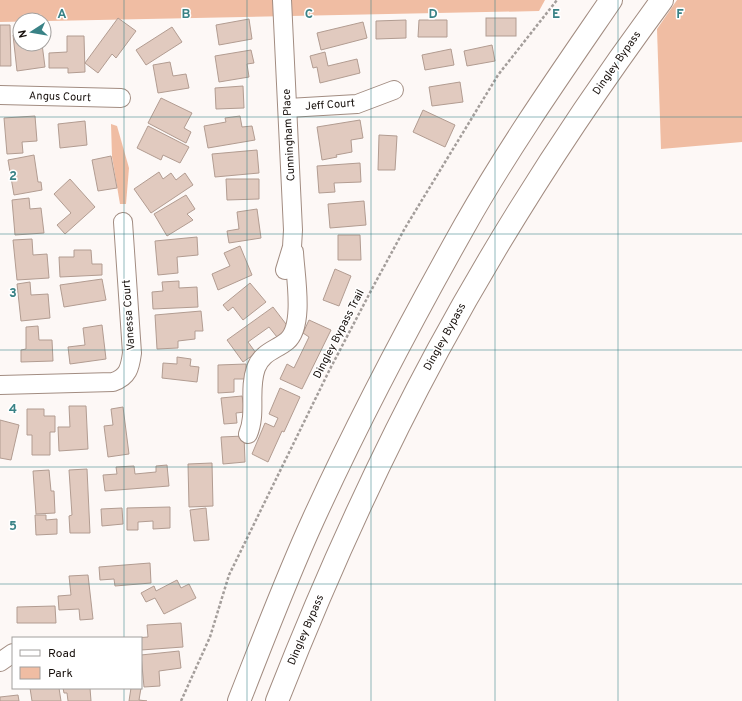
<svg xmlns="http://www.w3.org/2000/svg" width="742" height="701" font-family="Overpass,sans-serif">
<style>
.green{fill:#f0bda3}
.building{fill:#e1cabf;stroke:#b29c91}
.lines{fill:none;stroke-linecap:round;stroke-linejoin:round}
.minor-casing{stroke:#a28c81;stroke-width:20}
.highway-casing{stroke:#a28c81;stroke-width:24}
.path{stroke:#a49e9b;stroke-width:2.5;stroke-dasharray:3 2;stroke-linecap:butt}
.minor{stroke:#fff;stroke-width:18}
.highway{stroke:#fff;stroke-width:22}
.grid{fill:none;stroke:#398286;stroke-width:1;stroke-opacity:0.55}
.labels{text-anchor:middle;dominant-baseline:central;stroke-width:3;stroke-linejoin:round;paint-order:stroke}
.street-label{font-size:11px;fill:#160f0b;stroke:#fff}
.grid-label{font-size:13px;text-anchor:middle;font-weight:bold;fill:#398286;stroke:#fff;stroke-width:3;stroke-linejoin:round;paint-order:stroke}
</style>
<rect width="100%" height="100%" fill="#fdf8f6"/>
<g class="green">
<polygon points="0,0 545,0 539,11 0,22"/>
<polygon points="677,0 742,0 742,142 661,149 657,29"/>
<polygon points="111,124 117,126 129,168 126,204 120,204 112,157"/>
</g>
<g class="building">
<polygon points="118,18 136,31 116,58 112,54 98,73 85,63"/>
<rect x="486" y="18" width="30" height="18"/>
<polygon points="249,19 252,39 219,45 216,25"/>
<polygon points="406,20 406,38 376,39 376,21"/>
<polygon points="419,20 447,20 447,37 418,37"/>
<polygon points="363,22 367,38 321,50 317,33"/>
<polygon points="0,25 10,25 11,66 0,66"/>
<polygon points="172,27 182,42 146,65 136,50"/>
<polygon points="20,34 20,44 42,44 45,67 17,71 13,35"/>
<polygon points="67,36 84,36 85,72 68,73 68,68 49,68 49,53 67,52"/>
<polygon points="492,45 495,61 467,66 464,51"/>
<polygon points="451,49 454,65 425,70 422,55"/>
<polygon points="251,50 254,63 247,64 249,77 219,82 215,56"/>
<polygon points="325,52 328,66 357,59 360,73 320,83 317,67 313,68 310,56"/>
<polygon points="170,62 173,76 186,74 189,88 158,93 153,65"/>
<polygon points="460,82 463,102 432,106 429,87"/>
<polygon points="243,86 244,108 216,109 215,88"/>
<polygon points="161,98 192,113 184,128 191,132 186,143 148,123"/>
<polygon points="423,110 455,125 445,147 413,132"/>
<polygon points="35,116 37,141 22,142 23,153 7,154 4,118"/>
<polygon points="240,116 242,127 252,126 255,140 208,148 204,126 226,122 225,118"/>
<polygon points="360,120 363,138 351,140 352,152 336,155 337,157 322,160 317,127"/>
<polygon points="85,121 87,145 60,148 58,124"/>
<polygon points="148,126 189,147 180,163 163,155 161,160 137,148"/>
<polygon points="379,135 397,136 395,170 378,170"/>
<polygon points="257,150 259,173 215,177 212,154"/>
<polygon points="34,155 38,182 41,182 42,190 14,195 8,160"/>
<polygon points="111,156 117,188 98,191 92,160"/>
<polygon points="360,163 361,182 334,183 335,192 319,193 317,166"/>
<polygon points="159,172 163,179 171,173 176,180 185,173 193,185 151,213 134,189"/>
<polygon points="70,179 95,207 65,234 57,225 71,213 54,194"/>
<polygon points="226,179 259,179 259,199 227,200"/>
<polygon points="186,195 195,209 187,214 193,220 167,236 154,214"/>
<polygon points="29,198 30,209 41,208 44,233 15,235 12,200"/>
<polygon points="364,201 366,225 330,228 328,204"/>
<polygon points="257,209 261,238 229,243 227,231 239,229 237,212"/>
<polygon points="338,235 360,235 361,260 338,260"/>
<polygon points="197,237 198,255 177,257 178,273 158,275 155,241"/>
<polygon points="32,239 33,255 47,254 49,278 17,280 13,240"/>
<polygon points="240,246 252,275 218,290 212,274 230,266 224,253"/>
<polygon points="74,250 91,250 92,264 102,264 102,275 60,277 59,257 74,257"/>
<polygon points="335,269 351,276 339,306 323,300"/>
<polygon points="102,279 106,300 64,307 60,285"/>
<polygon points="179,281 179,288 197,287 198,307 153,309 152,292 163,291 162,282"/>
<polygon points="30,282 31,295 48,294 50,318 21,321 17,284"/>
<polygon points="250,283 266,302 243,320 233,307 228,311 223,305"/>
<polygon points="273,307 289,328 277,337 269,327 248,342 256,353 243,362 227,340"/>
<polygon points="201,311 203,331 195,331 195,339 178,341 178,348 157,349 155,315"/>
<polygon points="309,320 331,330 302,389 280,379 287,364 294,368 309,337 303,333"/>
<polygon points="102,325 106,359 70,364 68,347 85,345 83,328"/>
<polygon points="38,326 39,340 52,340 53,361 21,362 21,350 26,349 26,327"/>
<polygon points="177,357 191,359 190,366 199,367 197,382 162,378 163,363 177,364"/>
<polygon points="246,364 246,379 234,379 234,392 218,393 218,365"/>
<polygon points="280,388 300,397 284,432 282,431 268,462 252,454 265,423 274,427 278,418 269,414"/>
<polygon points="242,396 245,412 236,413 237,423 224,424 221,398"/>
<polygon points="69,406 86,406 88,449 59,451 58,427 70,427"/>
<polygon points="123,407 129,454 108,457 104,426 113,425 111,409"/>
<polygon points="27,409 44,409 44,416 55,416 55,432 50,432 50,455 32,455 32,435 27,435"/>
<polygon points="0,420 19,425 11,460 0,458"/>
<polygon points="244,436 245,462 223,464 221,437"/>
<polygon points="212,463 213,506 189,507 188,464"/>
<polygon points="167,465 169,486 105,491 103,475 117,474 116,467 134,466 135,474 156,472 156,466"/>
<polygon points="87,469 90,533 70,533 69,516 72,515 69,470"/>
<polygon points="49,470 51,491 54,491 55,513 36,514 33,471"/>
<polygon points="170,507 170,528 153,529 153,521 138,522 138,530 127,530 127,508"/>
<polygon points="122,508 123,524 102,526 101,509"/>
<polygon points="206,508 209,540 194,541 190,510"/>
<polygon points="35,515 46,515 46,520 57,519 57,534 36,535"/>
<polygon points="150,563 151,583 115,586 114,579 100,580 99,567"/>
<polygon points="88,575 93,619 80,620 79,609 59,610 58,596 71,595 69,576"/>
<polygon points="177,580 181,588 189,584 196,598 164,614 155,598 146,602 141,593 154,586 156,591"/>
<polygon points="55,606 56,623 17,623 17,607"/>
<polygon points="181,623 183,647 141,650 141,638 135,638 148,637 147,625"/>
<polygon points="179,651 181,668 159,671 160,686 144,687 141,655"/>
<polygon points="30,688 59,688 61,701 32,701"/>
<polygon points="63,688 90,688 91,701 68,701 67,693 64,693"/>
<polygon points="131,688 141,688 139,700 147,701 129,701"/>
<polygon points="18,695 19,701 0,701 0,697"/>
</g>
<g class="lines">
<g class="minor-casing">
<g id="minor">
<polyline points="282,0 293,230 292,247 285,270"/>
<polyline points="0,95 121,98"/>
<polyline points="288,108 357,104 394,90"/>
<path d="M 0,385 L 113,382 C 128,377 130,368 132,353 L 123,222"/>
<path d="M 248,434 C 257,413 248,390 256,368 C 262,352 276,350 287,341 C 305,326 295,274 294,252"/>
<polyline points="0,662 13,653"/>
</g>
</g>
<g class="highway-casing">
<g id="highway">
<path d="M 239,701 C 263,640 286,579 313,520 C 359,419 411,321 465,225 C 509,147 561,73 611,0"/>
<path d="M 277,701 C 324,581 377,463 438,350 C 504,228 580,111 662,0"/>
</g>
</g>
<polyline class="path" points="181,701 210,637 229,575 330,369 374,285 405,228 498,75 557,0"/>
<use href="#minor" class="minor"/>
<use href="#highway" class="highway"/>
</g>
<path class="grid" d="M 124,0 L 124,638M 247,0 L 247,701M 371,0 L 371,701M 495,0 L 495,701M 618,0 L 618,701M 0,117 L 742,117M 0,234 L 742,234M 0,350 L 742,350M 0,467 L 742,467M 0,584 L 742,584M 124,688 L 124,701"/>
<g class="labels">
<g class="street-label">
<text transform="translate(617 63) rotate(-55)">Dingley Bypass</text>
<text transform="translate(60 97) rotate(2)">Angus Court</text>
<text transform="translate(330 105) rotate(-4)">Jeff Court</text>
<text transform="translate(289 135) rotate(-93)">Cunningham Place</text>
<text transform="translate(129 315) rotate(-94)">Vanessa Court</text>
<text transform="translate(339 334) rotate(-63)">Dingley Bypass Trail</text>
<text transform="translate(445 337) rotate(-61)">Dingley Bypass</text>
<text transform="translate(306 630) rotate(-67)">Dingley Bypass</text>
</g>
</g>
<g class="grid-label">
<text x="62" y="18">A</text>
<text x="186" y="18">B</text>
<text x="309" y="18">C</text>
<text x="433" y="18">D</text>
<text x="556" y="18">E</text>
<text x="680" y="18">F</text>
<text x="13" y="180">2</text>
<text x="13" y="297">3</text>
<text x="13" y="413">4</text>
<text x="13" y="530">5</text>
</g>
<rect x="12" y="637" width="130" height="52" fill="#ffffff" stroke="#a29f9d"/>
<rect x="20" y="650" width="20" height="6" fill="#ffffff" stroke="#a29f9d"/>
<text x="48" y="657" font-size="12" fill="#160f0b">Road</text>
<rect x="20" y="667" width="20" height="12" fill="#f0bda3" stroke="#a29f9d"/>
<text x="48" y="677" font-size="12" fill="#160f0b">Park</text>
<g transform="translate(32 32) rotate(258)"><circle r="19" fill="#ffffff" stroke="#a29f9d"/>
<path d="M0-3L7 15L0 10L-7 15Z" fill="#398286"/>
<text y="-6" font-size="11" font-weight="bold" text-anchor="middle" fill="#160f0b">N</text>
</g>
</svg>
